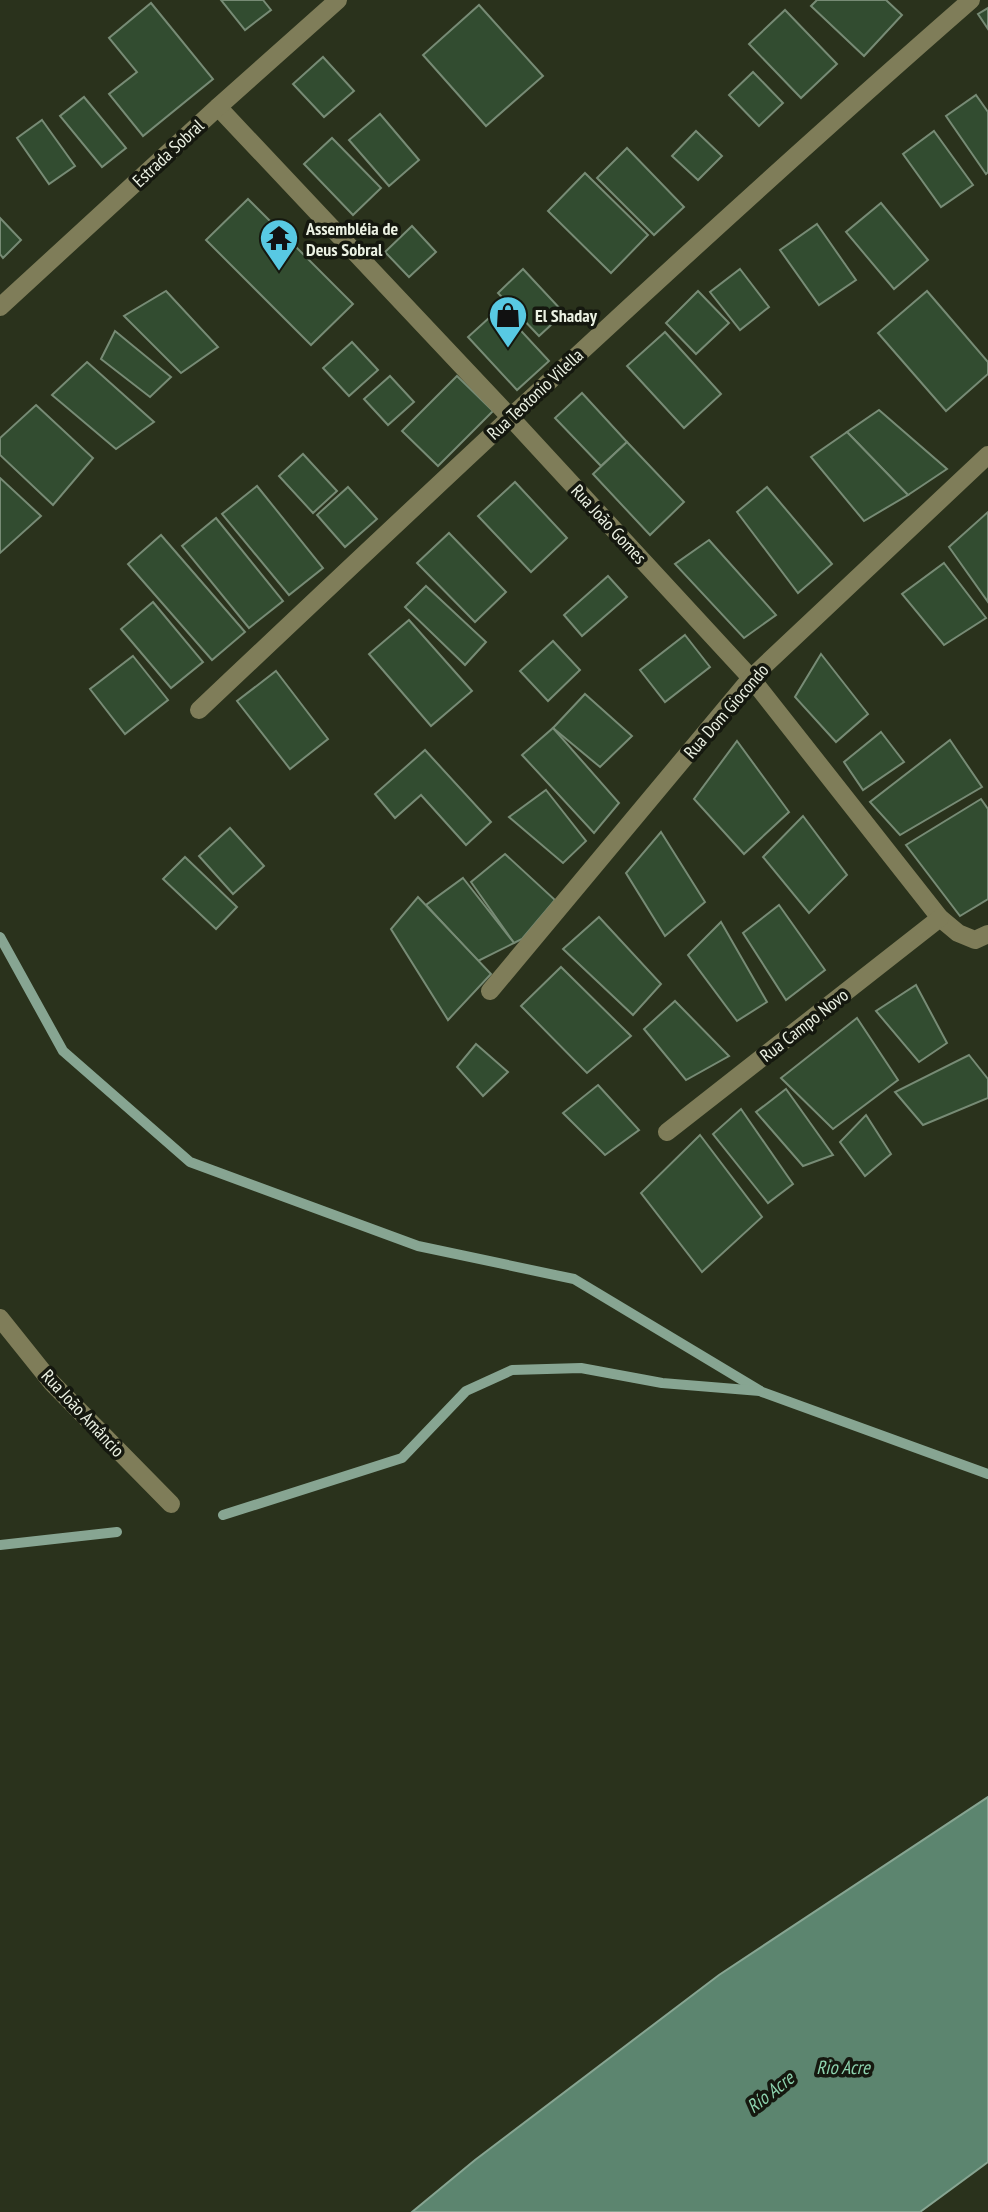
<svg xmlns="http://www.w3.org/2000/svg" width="988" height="2212" font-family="'PT Sans Narrow',sans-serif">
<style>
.water{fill:#5c856f;stroke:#87a592;stroke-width:2}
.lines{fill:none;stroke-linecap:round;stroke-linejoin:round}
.stream{stroke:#87a592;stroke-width:10}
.building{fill:#324c30;stroke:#778b75;stroke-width:2}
.minor{stroke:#7f7d59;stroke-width:18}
.labels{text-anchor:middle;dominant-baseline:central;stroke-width:7;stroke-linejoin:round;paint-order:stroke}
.street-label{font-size:18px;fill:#ebf1e3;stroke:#15180f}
.poi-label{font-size:18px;font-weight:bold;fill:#ebf1e3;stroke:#15180f;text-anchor:start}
.water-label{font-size:19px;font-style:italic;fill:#8dd3ae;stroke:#15180f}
</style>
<rect width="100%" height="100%" fill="#2a321c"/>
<polygon class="water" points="988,1797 988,2162 920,2212 412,2212 475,2160 719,1975"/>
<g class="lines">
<g class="stream">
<polyline points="0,937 63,1051 190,1162 418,1246 574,1279 762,1392 988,1474"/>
<polyline points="223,1515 402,1458 466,1391 512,1370 581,1368 662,1383 760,1391"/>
<polyline points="0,1545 117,1532"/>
</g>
</g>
<g class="building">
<polygon points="221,0 263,0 271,10 245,30"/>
<polygon points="817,0 886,0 902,15 864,56 811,6"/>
<polygon points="151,3 213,79 143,136 109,94 137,72 109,38"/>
<polygon points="479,5 543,76 486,126 423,55"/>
<polygon points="988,8 988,29 978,14"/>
<polygon points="785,10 837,64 801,98 749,44"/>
<polygon points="323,57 354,91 324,117 293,84"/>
<polygon points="753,72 783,103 759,126 729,95"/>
<polygon points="976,95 988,112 988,172 986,174 946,116"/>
<polygon points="84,97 126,148 102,167 60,116"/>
<polygon points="380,114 419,160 389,186 349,140"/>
<polygon points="42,120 75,166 49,184 17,138"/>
<polygon points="696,131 722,156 698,180 672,156"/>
<polygon points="934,131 973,185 941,207 903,154"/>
<polygon points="332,138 381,188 353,215 304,164"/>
<polygon points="627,148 684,207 654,235 597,178"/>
<polygon points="585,173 648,235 611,273 548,211"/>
<polygon points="248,199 353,304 311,345 206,240"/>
<polygon points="881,203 928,260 894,289 846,232"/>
<polygon points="0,218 21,240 3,258 0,254"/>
<polygon points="817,224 856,280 819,305 780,250"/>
<polygon points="412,226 436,252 409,277 385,252"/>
<polygon points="523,269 564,313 539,336 498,293"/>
<polygon points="740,269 769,307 740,330 710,292"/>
<polygon points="166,291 218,347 181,373 124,316"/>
<polygon points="698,291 729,323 696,354 666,323"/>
<polygon points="927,291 988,362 988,374 946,411 878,333"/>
<polygon points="500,308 549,361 517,390 468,337"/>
<polygon points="115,331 171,377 150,397 101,359"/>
<polygon points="665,332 721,394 684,428 627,366"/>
<polygon points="352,342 378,370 349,396 323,368"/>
<polygon points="87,362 154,422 116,449 52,395"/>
<polygon points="390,376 414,402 388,425 364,399"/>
<polygon points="457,376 493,411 438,466 402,431"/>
<polygon points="582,393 627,442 601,466 555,418"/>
<polygon points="36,405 93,458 53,505 0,455 0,438"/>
<polygon points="879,410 947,469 908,495 847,432"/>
<polygon points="847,432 908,495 864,521 811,457"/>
<polygon points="627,442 684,502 650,535 593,474"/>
<polygon points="303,454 337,491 313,513 279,476"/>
<polygon points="0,478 41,516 0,553"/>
<polygon points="515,482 567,538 531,572 478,516"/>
<polygon points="257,486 323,568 289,595 222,514"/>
<polygon points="348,487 377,519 345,547 317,515"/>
<polygon points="767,487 832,564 798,593 737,512"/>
<polygon points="988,512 988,602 949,547"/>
<polygon points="216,518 283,601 249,628 182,546"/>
<polygon points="449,533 506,592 475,622 417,563"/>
<polygon points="161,535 245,632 212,660 128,564"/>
<polygon points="709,540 776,615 744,638 675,564"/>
<polygon points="944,563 986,618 944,645 902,594"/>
<polygon points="608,576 627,597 582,636 564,615"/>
<polygon points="426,586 486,642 465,665 405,607"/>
<polygon points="153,602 203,662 171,688 121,629"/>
<polygon points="409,620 472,691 431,726 369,654"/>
<polygon points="685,635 710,667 665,702 640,670"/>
<polygon points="553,641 580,670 548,701 520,671"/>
<polygon points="821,654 868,714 836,742 795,697"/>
<polygon points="133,656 168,700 125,734 90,689"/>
<polygon points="276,671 328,739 290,769 237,701"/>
<polygon points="585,694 632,736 600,767 553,728"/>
<polygon points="553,728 619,803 594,833 522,755"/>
<polygon points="881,732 904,762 863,790 844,762"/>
<polygon points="950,740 982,787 900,835 870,802"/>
<polygon points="737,741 789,812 744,854 694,799"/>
<polygon points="425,750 491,822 466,845 421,795 395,818 375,794"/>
<polygon points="546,790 586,841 563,863 509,817"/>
<polygon points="981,799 988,809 988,899 960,916 906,845"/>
<polygon points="803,816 847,875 809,913 763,857"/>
<polygon points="230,828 264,866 233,894 199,856"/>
<polygon points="661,832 705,902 665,936 626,873"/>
<polygon points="505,854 555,900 522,939 514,943 471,882"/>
<polygon points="185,857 237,907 216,929 163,879"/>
<polygon points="463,878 514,943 478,961 426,905"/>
<polygon points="418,897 491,974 448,1020 391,929"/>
<polygon points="779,905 825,970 786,1000 743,933"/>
<polygon points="599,917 661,984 633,1015 563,949"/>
<polygon points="721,922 767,1002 737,1021 688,955"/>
<polygon points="561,967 631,1036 587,1073 521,1006"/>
<polygon points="916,985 947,1043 919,1062 876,1011"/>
<polygon points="675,1001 729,1056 686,1080 644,1029"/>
<polygon points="857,1018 898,1080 833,1129 781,1078"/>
<polygon points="476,1044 508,1072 483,1096 457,1067"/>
<polygon points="969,1055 988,1079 988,1098 923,1125 895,1092"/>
<polygon points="598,1085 639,1130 605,1155 563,1113"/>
<polygon points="786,1089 833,1155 803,1166 756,1112"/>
<polygon points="741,1109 793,1184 768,1203 713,1134"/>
<polygon points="866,1115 891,1154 865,1176 840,1142"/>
<polygon points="700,1135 762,1217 702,1272 641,1193"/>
</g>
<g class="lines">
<g class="minor">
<polyline points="218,107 510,417 751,678 940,918 958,933 975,940 988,934"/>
<polyline points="0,307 218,107 338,0"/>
<path d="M 199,710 C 453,470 708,230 971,0"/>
<polyline points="490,991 751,678 988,455"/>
<polyline points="667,1132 940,918"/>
<polyline points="0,1318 52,1383 171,1504"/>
</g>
</g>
<defs>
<g id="temple-pin" transform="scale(2.0125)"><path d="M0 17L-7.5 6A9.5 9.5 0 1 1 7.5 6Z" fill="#58c9e3" stroke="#15180f"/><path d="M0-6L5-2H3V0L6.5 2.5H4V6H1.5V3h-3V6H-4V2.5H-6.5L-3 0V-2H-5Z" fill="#111"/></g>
<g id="shop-pin" transform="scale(2.0125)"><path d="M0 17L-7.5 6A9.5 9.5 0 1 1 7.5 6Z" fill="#58c9e3" stroke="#15180f"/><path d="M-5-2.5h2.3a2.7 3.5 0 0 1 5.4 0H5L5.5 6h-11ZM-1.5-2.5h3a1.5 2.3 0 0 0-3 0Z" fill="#111"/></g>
</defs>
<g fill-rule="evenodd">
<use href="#temple-pin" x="279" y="238"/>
<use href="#shop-pin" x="508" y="315"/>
</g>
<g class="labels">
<g class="street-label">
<text transform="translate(168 153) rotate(-43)">Estrada Sobral</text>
<text transform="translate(535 394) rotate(-43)">Rua Teotonio Vilella</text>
<text transform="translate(609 524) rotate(47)">Rua João Gomes</text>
<text transform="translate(726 711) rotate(-49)">Rua Dom Giocondo</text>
<text transform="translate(804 1025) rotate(-38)">Rua Campo Novo</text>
<text transform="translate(83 1413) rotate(47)">Rua João Amâncio</text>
</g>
<g class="poi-label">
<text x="306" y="228">Assembléia de<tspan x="306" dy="21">Deus Sobral</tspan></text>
<text x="535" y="315">El Shaday</text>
</g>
<g class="water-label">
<text x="843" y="2067">Rio Acre</text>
<text transform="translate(770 2092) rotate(-38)">Río Acre</text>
</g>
</g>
</svg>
